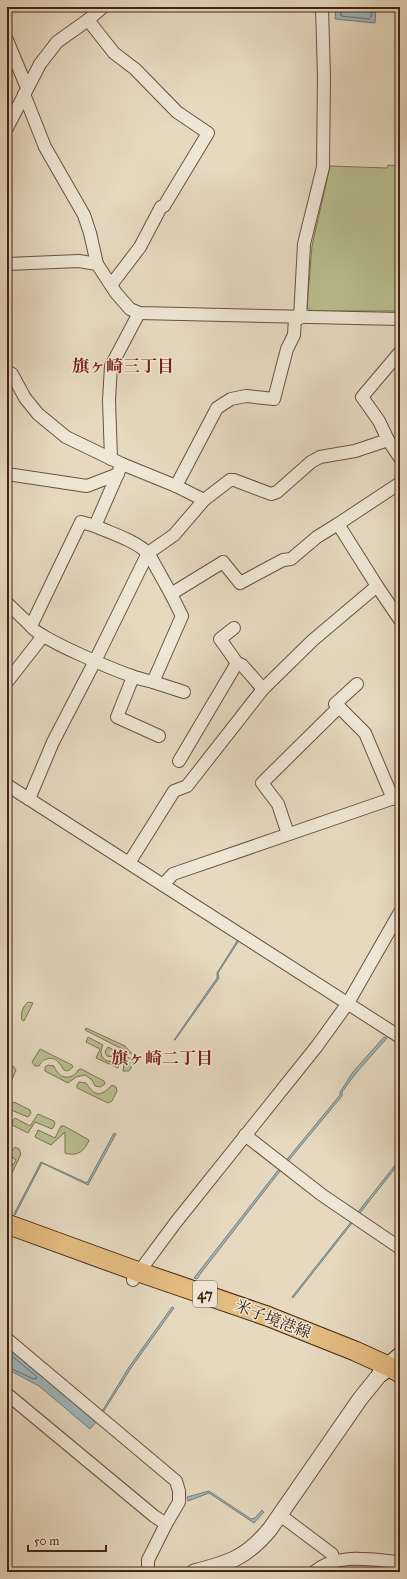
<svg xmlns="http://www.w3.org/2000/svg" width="407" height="1579" font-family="'IM FELL Great Primer','Noto Serif JP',serif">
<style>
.green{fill:#b9be90;stroke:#7d7251}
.water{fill:#9db7be;stroke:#787d79}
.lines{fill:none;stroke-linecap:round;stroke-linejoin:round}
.shore{stroke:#6f6e68;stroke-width:1}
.minor-casing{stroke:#6a523e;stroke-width:14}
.tertiary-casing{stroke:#6a523e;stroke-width:17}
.secondary-casing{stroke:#412512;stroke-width:19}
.primary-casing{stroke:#412512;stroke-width:21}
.minor{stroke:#efe6d6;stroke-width:12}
.tertiary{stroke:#efe6d6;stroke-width:15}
.secondary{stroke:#efe6d6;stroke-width:17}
.primary{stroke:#e3bc80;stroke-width:19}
.labels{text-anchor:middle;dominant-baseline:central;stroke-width:3;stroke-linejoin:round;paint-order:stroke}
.shield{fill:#efe6d6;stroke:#755f4d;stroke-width:1}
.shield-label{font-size:15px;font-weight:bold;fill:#412512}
.street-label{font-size:16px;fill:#412512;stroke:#efe6d6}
.neighbourhood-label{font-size:17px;font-weight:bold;fill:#7a1f14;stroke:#efe6d6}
</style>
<rect width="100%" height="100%" fill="#e6d9c0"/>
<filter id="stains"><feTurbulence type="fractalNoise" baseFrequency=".005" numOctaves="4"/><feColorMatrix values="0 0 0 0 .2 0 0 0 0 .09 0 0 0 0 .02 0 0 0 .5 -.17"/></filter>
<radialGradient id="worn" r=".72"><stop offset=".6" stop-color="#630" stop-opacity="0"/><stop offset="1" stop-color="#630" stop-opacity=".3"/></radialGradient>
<g class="green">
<polygon points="388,165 400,166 400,311 311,311 307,307 312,246 330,166 387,168"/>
<path d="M 28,1002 L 33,1003 L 24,1021 L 22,1020 C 20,1014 23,1006 28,1002 Z"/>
<polygon points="86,1028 125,1046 132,1054 85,1030"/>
<path d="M 88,1037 L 103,1045 C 100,1052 100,1057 107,1061 L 117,1062 L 119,1065 L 118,1068 L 96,1058 L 100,1049 L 86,1042 Z"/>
<polygon points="108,1047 133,1060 133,1065 129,1071 123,1071 124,1065 121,1058 107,1056 105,1052"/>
<path d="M 40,1049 L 72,1065 L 73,1067 L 68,1071 L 64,1070 C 62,1068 61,1064 58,1062 C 52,1055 42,1059 39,1066 L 35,1066 L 32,1062 Z"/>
<polygon points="7,1063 14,1067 16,1070 7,1091 9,1079"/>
<path d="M 48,1065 L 54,1066 C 55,1069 57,1072 59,1074 C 65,1080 75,1077 78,1070 L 81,1069 L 104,1081 L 105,1084 L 100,1087 L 95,1086 L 92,1080 L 85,1075 L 76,1077 L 68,1083 L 45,1071 L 45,1067 Z"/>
<path d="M 79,1082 L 86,1083 C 95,1097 101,1097 112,1085 L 116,1087 L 117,1091 L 112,1101 L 108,1103 L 77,1088 L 77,1085 Z"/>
<path d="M 14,1102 L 30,1110 L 31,1113 L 28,1117 L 11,1110 L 7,1119 C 7,1113 9,1105 14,1102 Z"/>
<polygon points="38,1114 54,1121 55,1124 52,1129 35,1122 28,1133 12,1125 13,1120 15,1118 30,1126"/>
<path d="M 61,1126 L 64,1126 L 89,1140 C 85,1151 77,1157 65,1153 L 65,1132 L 51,1145 L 35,1137 L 38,1130 L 55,1138 Z"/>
<polygon points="15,1147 19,1149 21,1154 12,1173 7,1176 7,1162 13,1165 16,1160 9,1155"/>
</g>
<g class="water">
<polygon points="336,7 376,7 375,23 335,19"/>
<polygon points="237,941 238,942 218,973 219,978 175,1040 174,1040 217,978 217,973"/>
<polygon points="384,1037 387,1038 356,1073 342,1092 342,1096 280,1171 201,1273 197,1279 194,1278 279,1169 340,1095 340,1092 353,1072"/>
<polygon points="114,1133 116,1134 88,1185 42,1163 15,1215 14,1214 41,1162 87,1183"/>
<polygon points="400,1159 400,1162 360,1213 358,1212"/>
<polygon points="351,1222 352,1223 293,1298 292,1297"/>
<polygon points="172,1307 174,1308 133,1365 98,1420 90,1429 39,1386 7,1369 7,1347 101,1413 129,1367"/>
<polygon points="209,1491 251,1519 255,1518 262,1510 264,1512 254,1523 209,1493 188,1501 187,1497"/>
</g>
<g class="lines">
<g class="shore">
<polyline points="340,7 341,16 369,19 371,17 372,7"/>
<polyline points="7,1352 36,1376 37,1378 34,1379 7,1367"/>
</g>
<g class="minor-casing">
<g id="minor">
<polyline points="88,20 114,53 135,69 177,112 208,133 164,206 161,207 140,247 111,285"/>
<polyline points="7,40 27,88"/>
<polyline points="24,94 45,147 84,215 90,233 97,264"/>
<polyline points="7,128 40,64 57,42 88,20 103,7"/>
<polyline points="7,264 79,261 97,264 116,293 130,309 139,313 400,319"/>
<polyline points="300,318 304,244 323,167 324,77 322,7"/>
<polyline points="7,371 12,374 25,398 38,414 66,437 122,464 176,486 204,500 174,535 148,553 95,661 53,742 29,799"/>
<polyline points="388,440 379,421 362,397 400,352"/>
<polyline points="111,459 109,400 111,366 139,313"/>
<polyline points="7,474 87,486 118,474"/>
<polyline points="400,483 338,524 377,586 400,620"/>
<polyline points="176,486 217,408 231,399 246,396 274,399 287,349 294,335 295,318"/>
<polyline points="204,500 230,480 234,480 271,494 277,492 311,462 320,457 355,451 388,440 400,458"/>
<path d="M 95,526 C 113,534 134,540 148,553"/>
<polyline points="146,556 151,558 171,594 223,562 240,583 283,560 291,559 317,537 338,524"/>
<path d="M 7,603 L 31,626 C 35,637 117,671 132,676 C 139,679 146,680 153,682 L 182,616 L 171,594"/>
<polyline points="31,626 81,522 95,526 122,464"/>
<polyline points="234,628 220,639 237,663"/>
<polyline points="133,677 117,717 159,736"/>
<polyline points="7,682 43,636"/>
<polyline points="153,682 184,692"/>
<polyline points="339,707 365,733 393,799"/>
<polyline points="179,761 237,663 242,665 263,689"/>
<polyline points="7,785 400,1037"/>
<polyline points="288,834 278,804 262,783 339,707 335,704 357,684"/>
<polyline points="129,863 174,791 187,786 263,689 313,640 377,586"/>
<polyline points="163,885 173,874 400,796"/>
<polyline points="245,1135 322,1195 400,1248"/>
<polyline points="133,1280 176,1222 317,1046 348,1003 400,912"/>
<polyline points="7,1339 176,1481 179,1491 179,1502 166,1524 148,1560 148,1572"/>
<polyline points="7,1394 154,1516 166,1524"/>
<polyline points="280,1515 332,1554 334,1561"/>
<path d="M 314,1572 C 337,1552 372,1560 400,1562"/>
</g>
</g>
<g class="tertiary-casing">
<path id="tertiary" d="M 194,1572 C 229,1563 246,1558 270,1529 L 360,1399 L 381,1373"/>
</g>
<g class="secondary-casing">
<polyline id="secondary" points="381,1373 400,1356"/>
</g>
<g class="primary-casing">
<polyline id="primary" points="7,1224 139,1272 267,1316 355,1351 388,1366 400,1373"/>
</g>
<use href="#minor" class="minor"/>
<use href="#tertiary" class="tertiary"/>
<use href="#secondary" class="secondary"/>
<use href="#primary" class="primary"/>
</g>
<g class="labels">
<rect class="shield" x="193" y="1281" width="24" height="26" rx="3"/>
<g class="shield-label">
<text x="205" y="1294">47</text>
</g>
<g class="street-label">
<text transform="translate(273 1319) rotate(21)">米子境港線</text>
</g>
<g class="neighbourhood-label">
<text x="123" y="366">旗ヶ崎三丁目</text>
<text x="162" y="1058">旗ヶ崎二丁目</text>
</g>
</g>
<rect width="407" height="1579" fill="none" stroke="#e6d9c0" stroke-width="24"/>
<rect x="8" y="8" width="391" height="1563" fill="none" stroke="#412512" stroke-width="2"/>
<rect x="12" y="12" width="383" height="1555" fill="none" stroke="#412512"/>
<path d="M28 1545v6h78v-6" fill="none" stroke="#412512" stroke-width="2"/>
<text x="34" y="1545" font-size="12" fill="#412512" stroke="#efe6d6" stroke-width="3" paint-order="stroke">50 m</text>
<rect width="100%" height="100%" filter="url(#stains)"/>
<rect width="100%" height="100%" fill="url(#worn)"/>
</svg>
